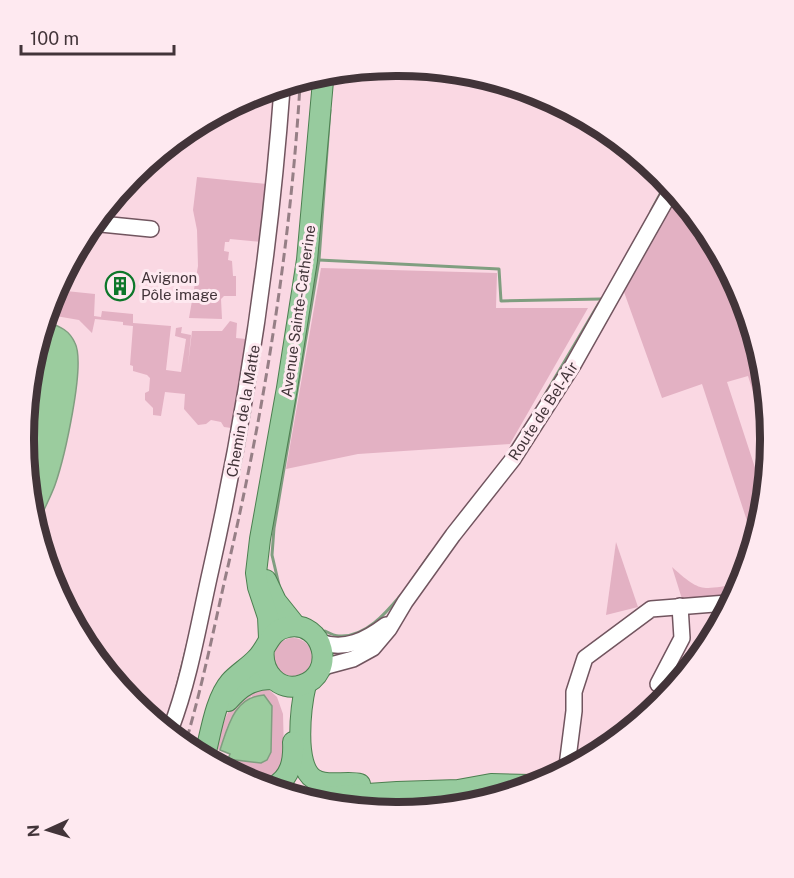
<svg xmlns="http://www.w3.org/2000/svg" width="794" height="878" font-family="'Public Sans',sans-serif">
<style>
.green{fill:#e3b1c3}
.water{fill:#9bcc9e;stroke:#809e80;stroke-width:1.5}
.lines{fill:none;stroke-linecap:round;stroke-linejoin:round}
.stream{stroke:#809e80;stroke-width:3}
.minor-casing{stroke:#71555f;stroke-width:18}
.major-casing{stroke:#4c7f50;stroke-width:22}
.minor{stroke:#fff;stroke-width:15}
.major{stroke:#97cb9e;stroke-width:20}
.rail{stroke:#967f86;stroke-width:3;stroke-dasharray:9 4.5;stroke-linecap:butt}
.labels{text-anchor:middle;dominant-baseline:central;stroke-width:6;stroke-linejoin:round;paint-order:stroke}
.poi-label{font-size:15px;fill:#423439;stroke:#fee9f0;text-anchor:start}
.street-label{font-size:15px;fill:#423439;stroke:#fee9f0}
.rim{fill:none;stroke:#423439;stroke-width:8}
</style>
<rect width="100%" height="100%" fill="#fad8e3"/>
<g class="green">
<polygon points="197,177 267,184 262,242 230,239 229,242 225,242 224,251 229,252 228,260 232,261 233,276 236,276 236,296 224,296 221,299 222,319 189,318 198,266 197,230 193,210"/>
<polygon points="677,199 742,297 770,439 769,442 748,376 727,382 761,486 751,533 702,384 662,398 624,292"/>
<polygon points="321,268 497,273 496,308 588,308 510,444 358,454 286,469"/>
<polygon points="56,290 95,294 94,316 101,317 102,311 133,314 133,323 171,326 166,370 181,372 186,339 175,336 176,328 182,327 181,333 191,335 188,365 192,331 222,331 230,321 237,323 236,338 246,339 231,428 224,427 221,422 211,420 206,424 198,425 184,409 185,394 165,392 161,416 153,415 153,408 145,400 145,393 149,391 150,378 147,375 133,371 133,366 130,365 133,326 123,325 123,322 95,319 92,333 79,320 50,315 53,296"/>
<polygon points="616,542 638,607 606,615"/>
<path d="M 672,567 C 702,594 701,589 740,584 L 729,601 L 682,599 Z"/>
<circle cx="293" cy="657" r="19"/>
<path d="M 266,687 L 277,697 L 283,714 L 284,753 L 282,763 L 278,771 L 262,781 L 252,782 L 213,756 L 261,763 L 252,696 C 229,712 228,725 220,750 L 216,749 C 221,732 226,705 243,694 C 249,691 259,689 266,687 Z"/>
<polygon points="414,804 418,808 397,812 369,807"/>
</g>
<g class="water">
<path d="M 47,322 C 61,327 69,330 75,343 C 86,365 64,459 55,485 C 51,496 45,507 40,519 L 24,439 Z"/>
<path d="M 264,695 L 272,706 L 271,752 L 267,760 L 261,763 L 228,759 L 230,754 L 220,750 C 228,726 234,697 264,695 Z"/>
</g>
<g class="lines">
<g class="stream">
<polyline points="651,211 666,183"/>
<polyline points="319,260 499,269 501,301 601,299"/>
<polyline points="543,398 599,303"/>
<polyline points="412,580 430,554"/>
<polyline points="279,585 272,555 274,528 319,260 330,110"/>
<path d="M 325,631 C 329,633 335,636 339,636 C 365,638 386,613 401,595"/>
<polyline points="176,690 189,638"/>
</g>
<g class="minor-casing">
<g id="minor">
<polyline points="101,224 151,229"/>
<path d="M 320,642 C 345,651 366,640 386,625"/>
<polyline points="320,671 327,666 353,659 373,648 389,629 405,602 453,535 513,459 573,365 671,191"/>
<polyline points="658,684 682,638 680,606"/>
<path d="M 171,728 C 190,678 199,622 211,569 C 247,409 270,253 282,89"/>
<polyline points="567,766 574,711 574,692 585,658 651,609 727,603"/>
</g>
</g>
<g class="major-casing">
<g id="major">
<polyline points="266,580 276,601 296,626"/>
<polyline points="269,638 268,617 258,587 256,573 260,539 287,388 307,260 323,81"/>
<path d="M 306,684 C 301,705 293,766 314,779 C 327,788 346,780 360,784"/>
<path d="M 228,701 C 241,686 252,679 273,679"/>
<path d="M 206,751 C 211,731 216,698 230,682 C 238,673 249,667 257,658 C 268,647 269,630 288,627 C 324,620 337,674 302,685 C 278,693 261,671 264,649"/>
<path d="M 273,787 C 291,778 294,760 293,742"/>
<polyline points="324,797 397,792 458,790 491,784 531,785"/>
</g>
</g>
<use href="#minor" class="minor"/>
<use href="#major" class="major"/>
<path class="rail" d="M 187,738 C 202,686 213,633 225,579 C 263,417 290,252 300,85"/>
</g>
<defs>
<g id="building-ring" transform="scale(1.5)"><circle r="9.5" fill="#fee9f0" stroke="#0d772a" stroke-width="1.5"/><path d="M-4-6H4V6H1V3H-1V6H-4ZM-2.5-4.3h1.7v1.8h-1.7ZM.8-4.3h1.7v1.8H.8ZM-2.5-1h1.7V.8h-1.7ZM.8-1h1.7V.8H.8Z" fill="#0d772a"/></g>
</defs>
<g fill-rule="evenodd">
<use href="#building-ring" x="120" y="286"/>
</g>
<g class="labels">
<g class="poi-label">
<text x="141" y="277">Avignon<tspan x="141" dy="17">Pôle image</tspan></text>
</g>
<g class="street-label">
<text transform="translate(298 311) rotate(-82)">Avenue Sainte-Catherine</text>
<text transform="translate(243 411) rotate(-80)">Chemin de la Matte</text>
<text transform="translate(543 411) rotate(-57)">Route de Bel-Air</text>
</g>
</g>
<path d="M0 0H794V878H0ZM396 76H398A362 362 0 0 1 760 438V440A362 362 0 0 1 398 802H396A362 362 0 0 1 34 440V438A362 362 0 0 1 396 76Z" fill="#fee9f0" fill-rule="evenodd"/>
<path class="rim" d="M396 76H398A362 362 0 0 1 760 438V440A362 362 0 0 1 398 802H396A362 362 0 0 1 34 440V438A362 362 0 0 1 396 76Z"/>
<g transform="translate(48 830) rotate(266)" stroke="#fee9f0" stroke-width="4.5" paint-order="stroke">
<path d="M0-4.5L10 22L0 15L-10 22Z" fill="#423439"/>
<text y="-9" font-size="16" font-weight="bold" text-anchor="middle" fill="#423439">N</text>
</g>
<path d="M21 45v9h153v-9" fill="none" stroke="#423439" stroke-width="3"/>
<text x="30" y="45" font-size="18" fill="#423439" stroke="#fee9f0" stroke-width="4.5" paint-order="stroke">100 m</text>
</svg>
